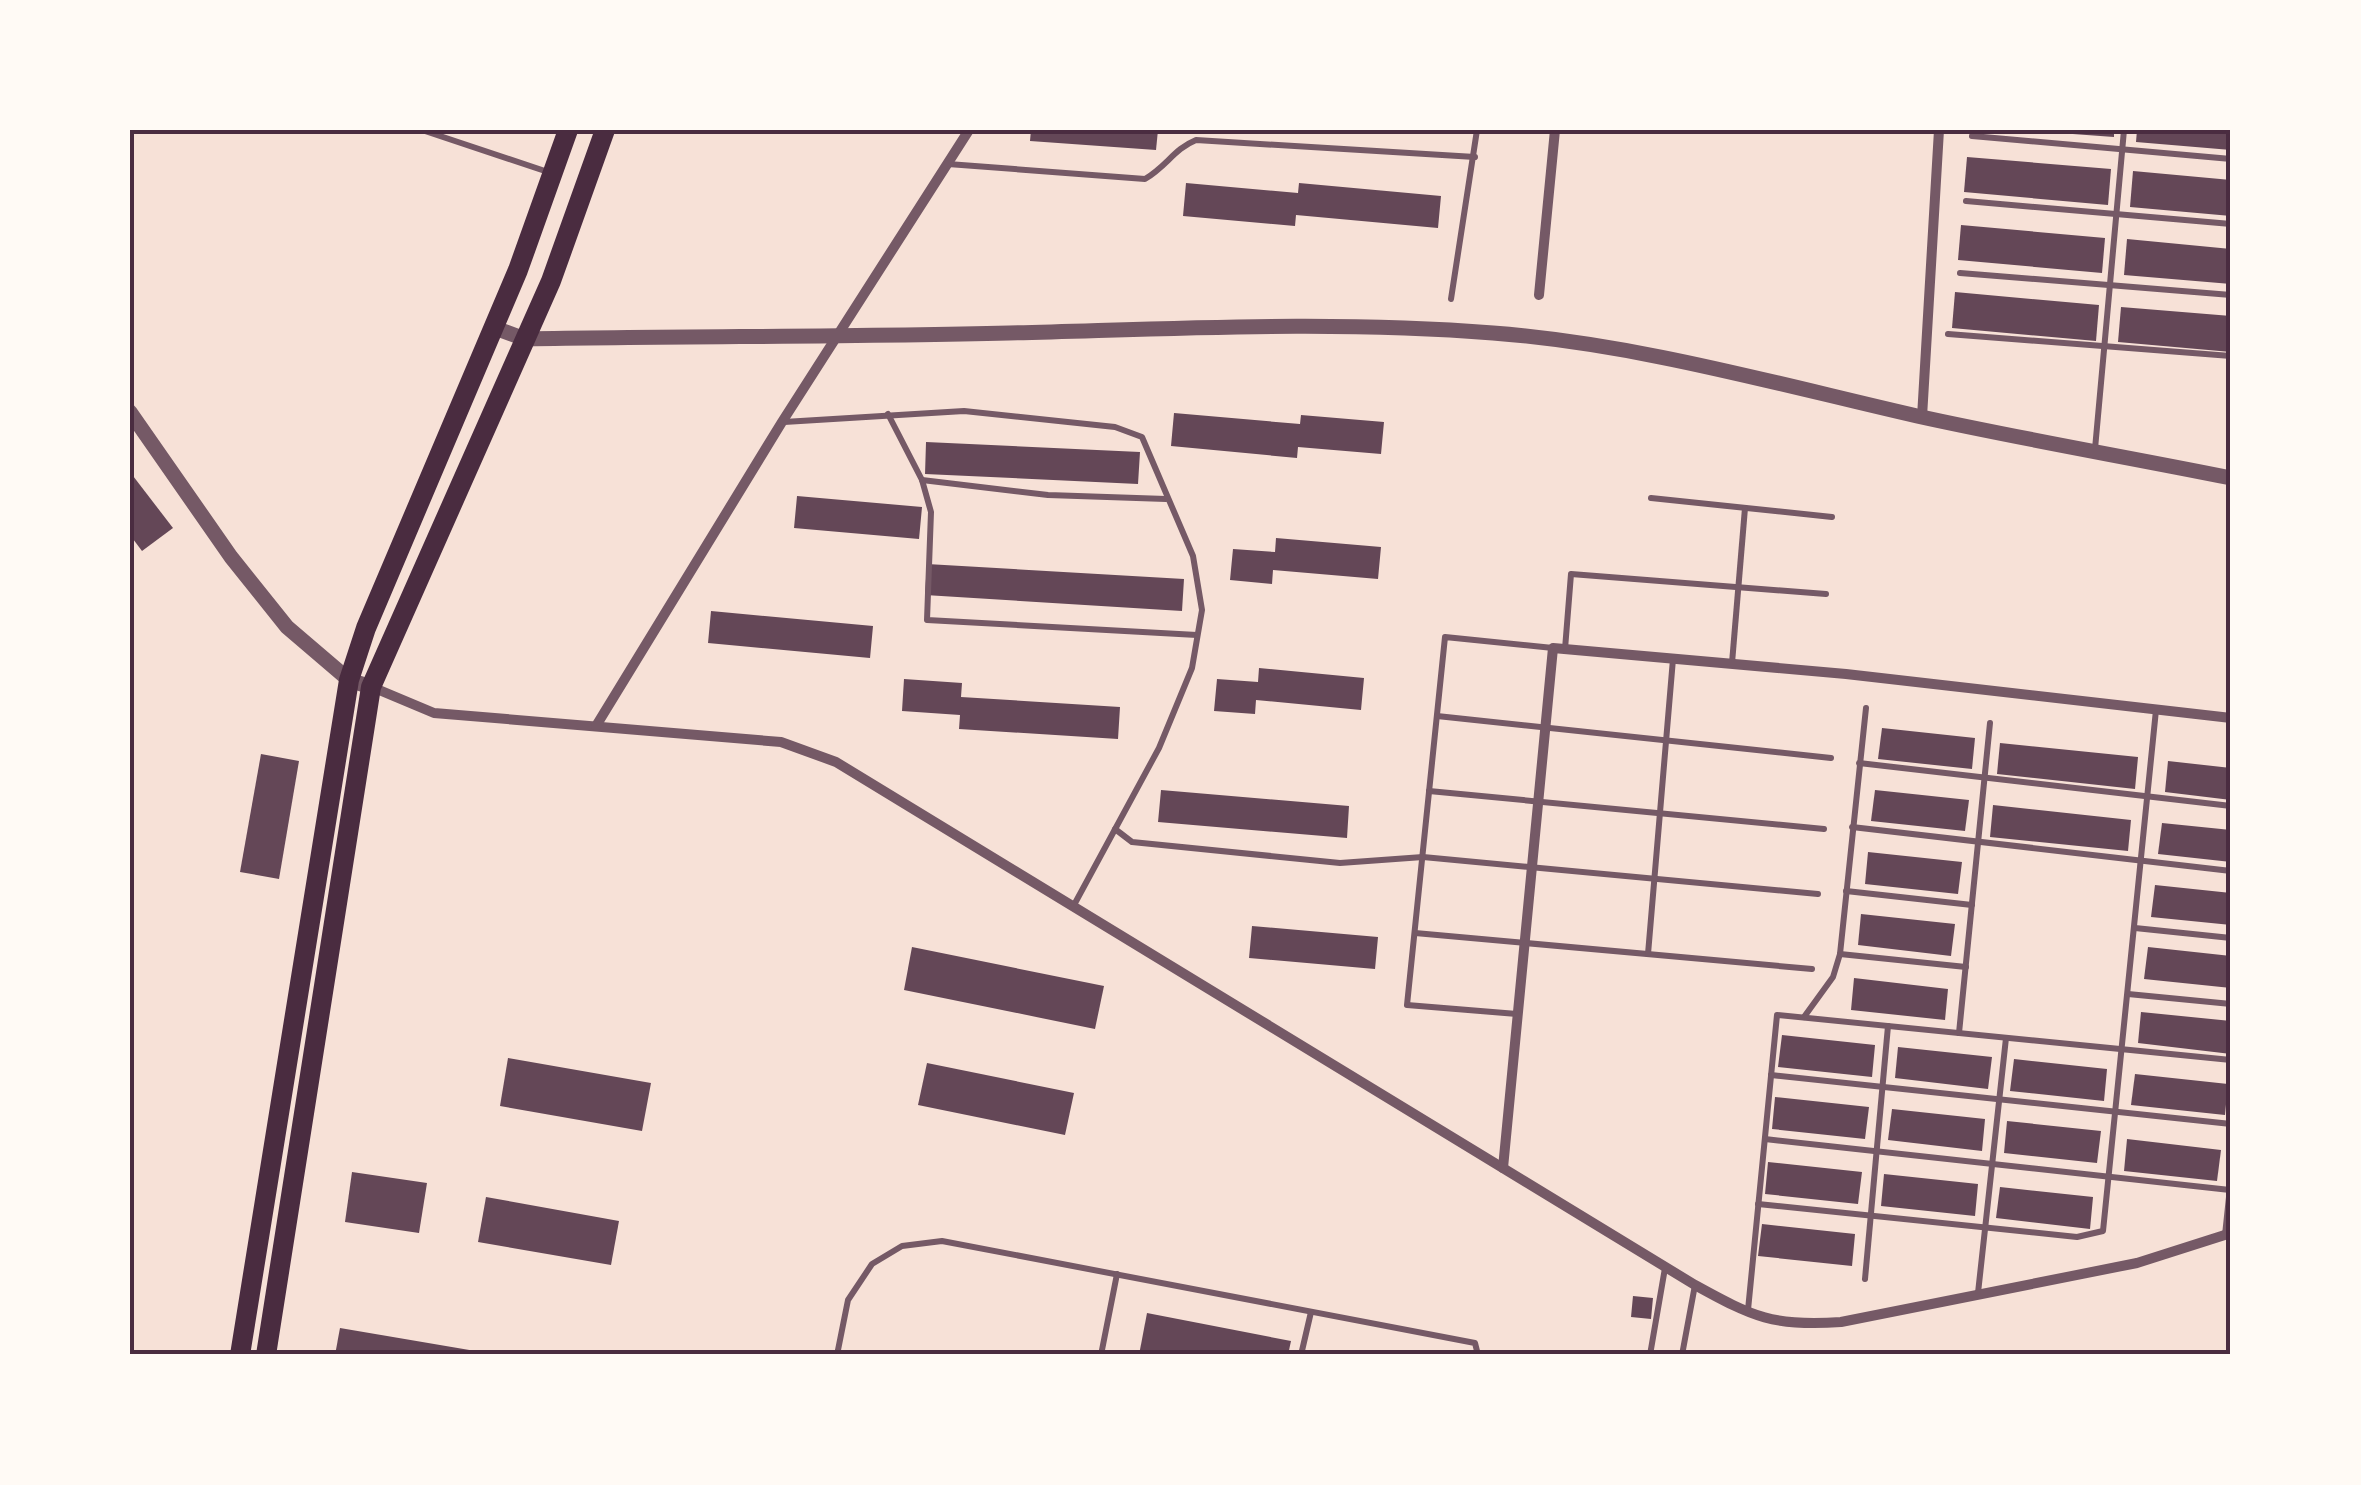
<svg xmlns="http://www.w3.org/2000/svg" width="2361" height="1485" font-family="Raleway,sans-serif">
<style>
.building{fill:#644757}
.lines{fill:none;stroke-linecap:round;stroke-linejoin:round}
.service{stroke:#755966;stroke-width:6}
.minor{stroke:#755966;stroke-width:10}
.tertiary{stroke:#755966;stroke-width:15}
.primary{stroke:#4a2c40;stroke-width:20}
.neatline{fill:none;stroke:#4a2c40;stroke-width:4}
</style>
<rect width="100%" height="100%" fill="#f7e1d7"/>
<g class="building">
<polygon points="1031,130 1158,130 1156,150 1030,141"/>
<polygon points="2059,130 2114,130 2114,137 2059,133"/>
<polygon points="2137,130 2231,130 2231,150 2136,142"/>
<polygon points="1967,157 2111,169 2108,205 1964,192"/>
<polygon points="2133,171 2231,180 2231,216 2130,207"/>
<polygon points="1186,183 1298,193 1299,183 1441,196 1438,228 1296,215 1295,226 1183,216"/>
<polygon points="1961,225 2105,238 2102,273 1958,260"/>
<polygon points="2127,239 2231,249 2231,284 2124,275"/>
<polygon points="1955,292 2099,305 2096,341 1952,328"/>
<polygon points="2121,307 2231,316 2231,352 2118,342"/>
<polygon points="1174,413 1300,424 1301,415 1384,422 1381,454 1298,447 1297,458 1171,446"/>
<polygon points="926,442 1140,452 1138,484 925,474"/>
<polygon points="130,472 173,528 142,551 130,535"/>
<polygon points="797,496 922,507 919,539 794,528"/>
<polygon points="1276,538 1381,547 1378,579 1273,570 1272,584 1230,580 1233,549 1275,552"/>
<polygon points="927,564 1184,579 1182,611 925,595"/>
<polygon points="711,611 873,626 870,658 708,643"/>
<polygon points="1259,668 1364,678 1361,710 1256,700 1255,714 1214,711 1217,679 1258,682"/>
<polygon points="904,679 962,683 961,697 1120,707 1118,739 959,729 960,715 902,711"/>
<polygon points="1882,728 1975,738 1972,769 1878,759"/>
<polygon points="2000,743 2138,757 2135,789 1997,774"/>
<polygon points="261,754 299,761 279,879 240,872"/>
<polygon points="2168,761 2231,768 2231,800 2165,792"/>
<polygon points="1161,790 1349,806 1347,838 1158,822"/>
<polygon points="1875,790 1969,800 1965,831 1871,821"/>
<polygon points="1993,805 2131,820 2128,851 1990,837"/>
<polygon points="2162,823 2231,830 2231,862 2158,854"/>
<polygon points="1868,852 1962,862 1958,894 1865,884"/>
<polygon points="2155,885 2231,893 2231,925 2151,917"/>
<polygon points="1861,914 1955,924 1951,956 1858,945"/>
<polygon points="1252,926 1378,937 1375,969 1249,958"/>
<polygon points="912,947 1104,986 1095,1029 904,990"/>
<polygon points="2148,947 2231,956 2231,988 2144,979"/>
<polygon points="1854,978 1948,989 1945,1020 1851,1010"/>
<polygon points="2141,1012 2231,1021 2231,1054 2138,1043"/>
<polygon points="1782,1035 1875,1045 1872,1077 1778,1067"/>
<polygon points="1898,1047 1992,1057 1988,1089 1895,1078"/>
<polygon points="508,1058 651,1083 642,1131 500,1106"/>
<polygon points="2014,1059 2107,1069 2104,1101 2010,1091"/>
<polygon points="927,1063 1074,1093 1065,1135 918,1105"/>
<polygon points="2135,1074 2228,1084 2225,1115 2131,1105"/>
<polygon points="1775,1097 1869,1107 1865,1139 1772,1129"/>
<polygon points="1892,1109 1985,1119 1982,1151 1888,1140"/>
<polygon points="2007,1121 2101,1131 2097,1163 2004,1153"/>
<polygon points="2127,1139 2221,1150 2217,1181 2124,1171"/>
<polygon points="1768,1162 1862,1172 1858,1204 1765,1194"/>
<polygon points="352,1172 427,1183 419,1233 345,1222"/>
<polygon points="1884,1174 1978,1184 1975,1216 1881,1206"/>
<polygon points="2000,1187 2093,1197 2090,1229 1996,1218"/>
<polygon points="486,1197 619,1221 611,1265 478,1242"/>
<polygon points="1762,1224 1855,1234 1852,1266 1758,1256"/>
<polygon points="1633,1296 1653,1298 1651,1319 1631,1317"/>
<polygon points="1147,1313 1291,1341 1288,1355 1139,1355"/>
<polygon points="340,1328 487,1353 487,1355 335,1355"/>
</g>
<g class="lines">
<g class="service">
<polyline points="422,130 548,172"/>
<polyline points="1972,136 2231,159"/>
<path d="M 948,164 L 1145,179 C 1167,166 1174,149 1196,140 L 1475,157"/>
<polyline points="1966,201 2231,224"/>
<polyline points="1960,273 2231,295"/>
<polyline points="1451,299 1477,130"/>
<polyline points="1948,334 2231,356"/>
<polyline points="888,414 922,480 931,512 927,620 1197,635"/>
<polyline points="784,422 964,411 1115,427 1142,437 1193,556 1202,610 1192,668 1159,748 1074,905"/>
<polyline points="2095,449 2124,130"/>
<polyline points="922,480 1048,495 1166,499"/>
<polyline points="1651,498 1832,517"/>
<polyline points="1565,649 1571,574 1826,594"/>
<polyline points="1732,663 1745,508"/>
<polyline points="1437,716 1831,758"/>
<polyline points="1859,763 2231,806"/>
<polyline points="1429,791 1824,829"/>
<polyline points="1852,827 2231,871"/>
<polyline points="1115,829 1132,842 1340,863 1423,857 1818,894"/>
<polyline points="1846,891 1972,905"/>
<polyline points="2135,928 2231,938"/>
<polyline points="1415,933 1812,969"/>
<polyline points="1648,954 1673,659"/>
<polyline points="1840,954 1966,967"/>
<polyline points="2128,994 2231,1004"/>
<polyline points="1517,1014 1407,1005 1445,637 1553,648"/>
<polyline points="1804,1017 1833,977 1840,954 1866,708"/>
<polyline points="1959,1033 1990,723"/>
<polyline points="1771,1075 2231,1124"/>
<polyline points="1765,1139 2230,1190"/>
<polyline points="1758,1204 2077,1237 2103,1231 2156,710"/>
<polyline points="2225,1235 2231,1178"/>
<polyline points="1865,1279 1888,1026"/>
<polyline points="1978,1293 2006,1038"/>
<polyline points="1748,1310 1777,1015 2231,1060"/>
<polyline points="837,1355 848,1300 872,1264 902,1246 942,1241 1475,1343 1478,1355"/>
<polyline points="1101,1355 1117,1274"/>
<polyline points="1301,1355 1311,1312"/>
<polyline points="1650,1355 1665,1268"/>
<polyline points="1682,1355 1695,1285"/>
</g>
<g class="minor">
<polyline points="1539,295 1555,130"/>
<polyline points="1922,417 1939,130"/>
<path d="M 372,687 L 434,713 L 781,742 L 836,762 L 1695,1285 C 1753,1317 1774,1327 1841,1322 L 2137,1263 L 2231,1233"/>
<polyline points="596,726 782,422 969,130"/>
<polyline points="1503,1168 1553,648 1846,674 2231,718"/>
</g>
<g class="tertiary">
<path d="M 492,327 L 525,339 C 686,336 848,337 1009,333 C 1170,329 1333,320 1493,333 C 1637,344 1777,384 1917,416 C 2021,439 2127,457 2231,478"/>
<polyline points="130,412 231,557 287,627 349,680 371,687"/>
</g>
<g class="primary">
<polyline points="240,1355 349,680 366,628 518,270 568,130"/>
<polyline points="266,1355 371,687 551,281 605,130"/>
</g>
</g>
<rect width="2361" height="1485" fill="none" stroke="#fffaf5" stroke-width="265"/>
<rect x="132" y="132" width="2096" height="1220" class="neatline"/>
</svg>
